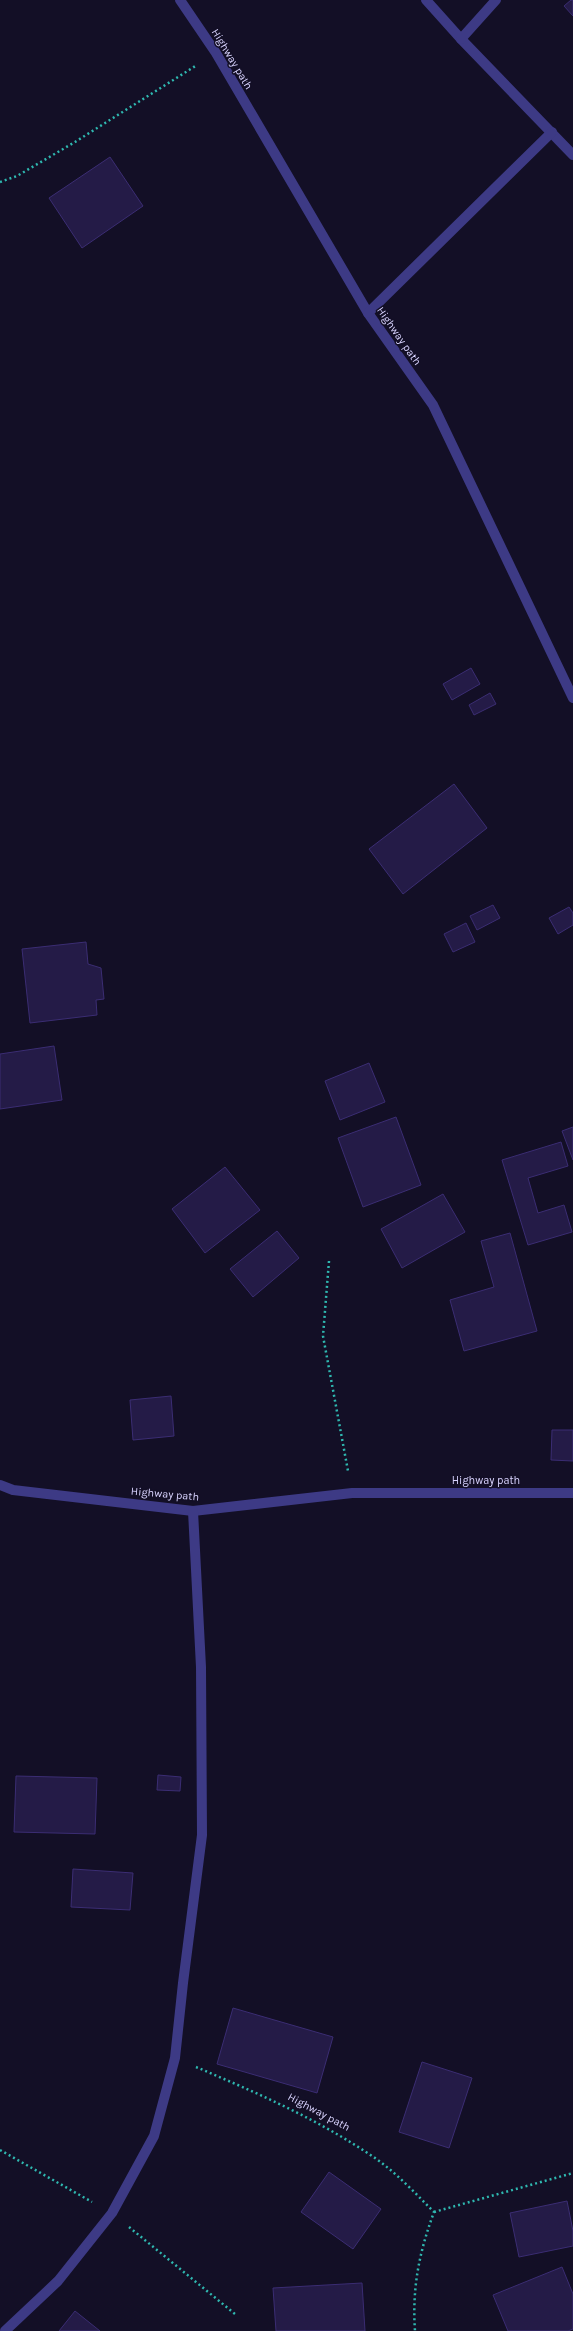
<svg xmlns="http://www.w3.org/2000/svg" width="573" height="2331" font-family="Karla,sans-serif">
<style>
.building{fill:#241b47;stroke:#3b2d73}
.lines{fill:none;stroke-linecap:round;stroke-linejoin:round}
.path{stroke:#2fb8b0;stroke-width:2.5;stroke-dasharray:2 3;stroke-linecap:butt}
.minor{stroke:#3d3a85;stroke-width:10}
.labels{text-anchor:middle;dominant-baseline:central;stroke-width:3;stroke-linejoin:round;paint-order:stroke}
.street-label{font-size:11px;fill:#d9d4ff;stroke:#130f26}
</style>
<rect width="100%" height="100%" fill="#130f26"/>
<g class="building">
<polygon points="571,0 573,0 573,16 564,6"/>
<polygon points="110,157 143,206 82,248 49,198"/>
<polygon points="471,668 480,684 452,700 443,684"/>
<polygon points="490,693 496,704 474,715 469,705"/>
<polygon points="454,784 487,828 403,894 369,849"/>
<polygon points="493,905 500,918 477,930 470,916"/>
<polygon points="569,907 573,913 573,925 558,934 549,918"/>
<polygon points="466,923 475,942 453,952 444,934"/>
<polygon points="86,942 88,964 101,968 104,999 96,1000 97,1015 30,1023 22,949"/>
<polygon points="54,1046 62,1100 0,1109 0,1054"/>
<polygon points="369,1063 385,1102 340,1120 325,1081"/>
<polygon points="396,1117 421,1185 363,1207 338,1138"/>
<polygon points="573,1127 573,1160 562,1131"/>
<polygon points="561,1142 568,1166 528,1178 538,1213 564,1205 572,1232 528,1245 502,1160"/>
<polygon points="225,1167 260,1210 205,1253 172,1209"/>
<polygon points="443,1194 465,1232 402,1268 381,1229"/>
<polygon points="277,1231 299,1258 253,1297 230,1269"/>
<polygon points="510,1233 537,1331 464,1351 450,1300 494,1287 481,1241"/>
<polygon points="171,1396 174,1436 133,1440 130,1400"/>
<polygon points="552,1430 573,1430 573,1461 551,1460"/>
<polygon points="158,1775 181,1777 180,1791 157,1790"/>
<polygon points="16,1776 97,1778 95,1834 14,1832"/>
<polygon points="73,1869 133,1873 130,1910 71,1907"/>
<polygon points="233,2008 333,2037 317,2093 217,2064"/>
<polygon points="422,2062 472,2078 449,2148 399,2132"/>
<polygon points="329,2172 381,2209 353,2249 301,2212"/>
<polygon points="567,2201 573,2231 573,2246 519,2257 510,2213"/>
<polygon points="562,2267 573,2294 573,2329 568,2331 508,2331 493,2295"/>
<polygon points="362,2283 365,2331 276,2331 273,2288"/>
<polygon points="75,2311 100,2331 59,2331"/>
</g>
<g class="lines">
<g class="path">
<polyline points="0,182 17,176 75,142 197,65"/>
<polyline points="329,1261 323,1336 348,1471"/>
<path d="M 196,2067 C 255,2092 315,2118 369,2154 C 394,2170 414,2192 434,2212 C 419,2253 412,2288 415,2331"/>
<polyline points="0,2150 92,2202"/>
<polyline points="434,2212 573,2173"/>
<polyline points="129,2227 235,2314"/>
</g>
<g class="minor">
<polyline points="180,0 216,53 368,313 433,405 573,698"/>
<polyline points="426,0 461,39 573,155"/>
<polyline points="461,39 496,0"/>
<polyline points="368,313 552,132"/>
<polyline points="0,1485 13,1490 193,1511 352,1493 573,1493"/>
<polyline points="5,2331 58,2281 112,2213 154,2136 175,2058 183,1983 202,1835 201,1667 193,1511"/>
</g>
</g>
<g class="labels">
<g class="street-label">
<text transform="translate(232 59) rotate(59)">Highway path</text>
<text transform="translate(399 336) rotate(55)">Highway path</text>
<text x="486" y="1480">Highway path</text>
<text transform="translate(165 1494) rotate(5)">Highway path</text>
<text transform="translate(319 2112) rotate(28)">Highway path</text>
</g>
</g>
</svg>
